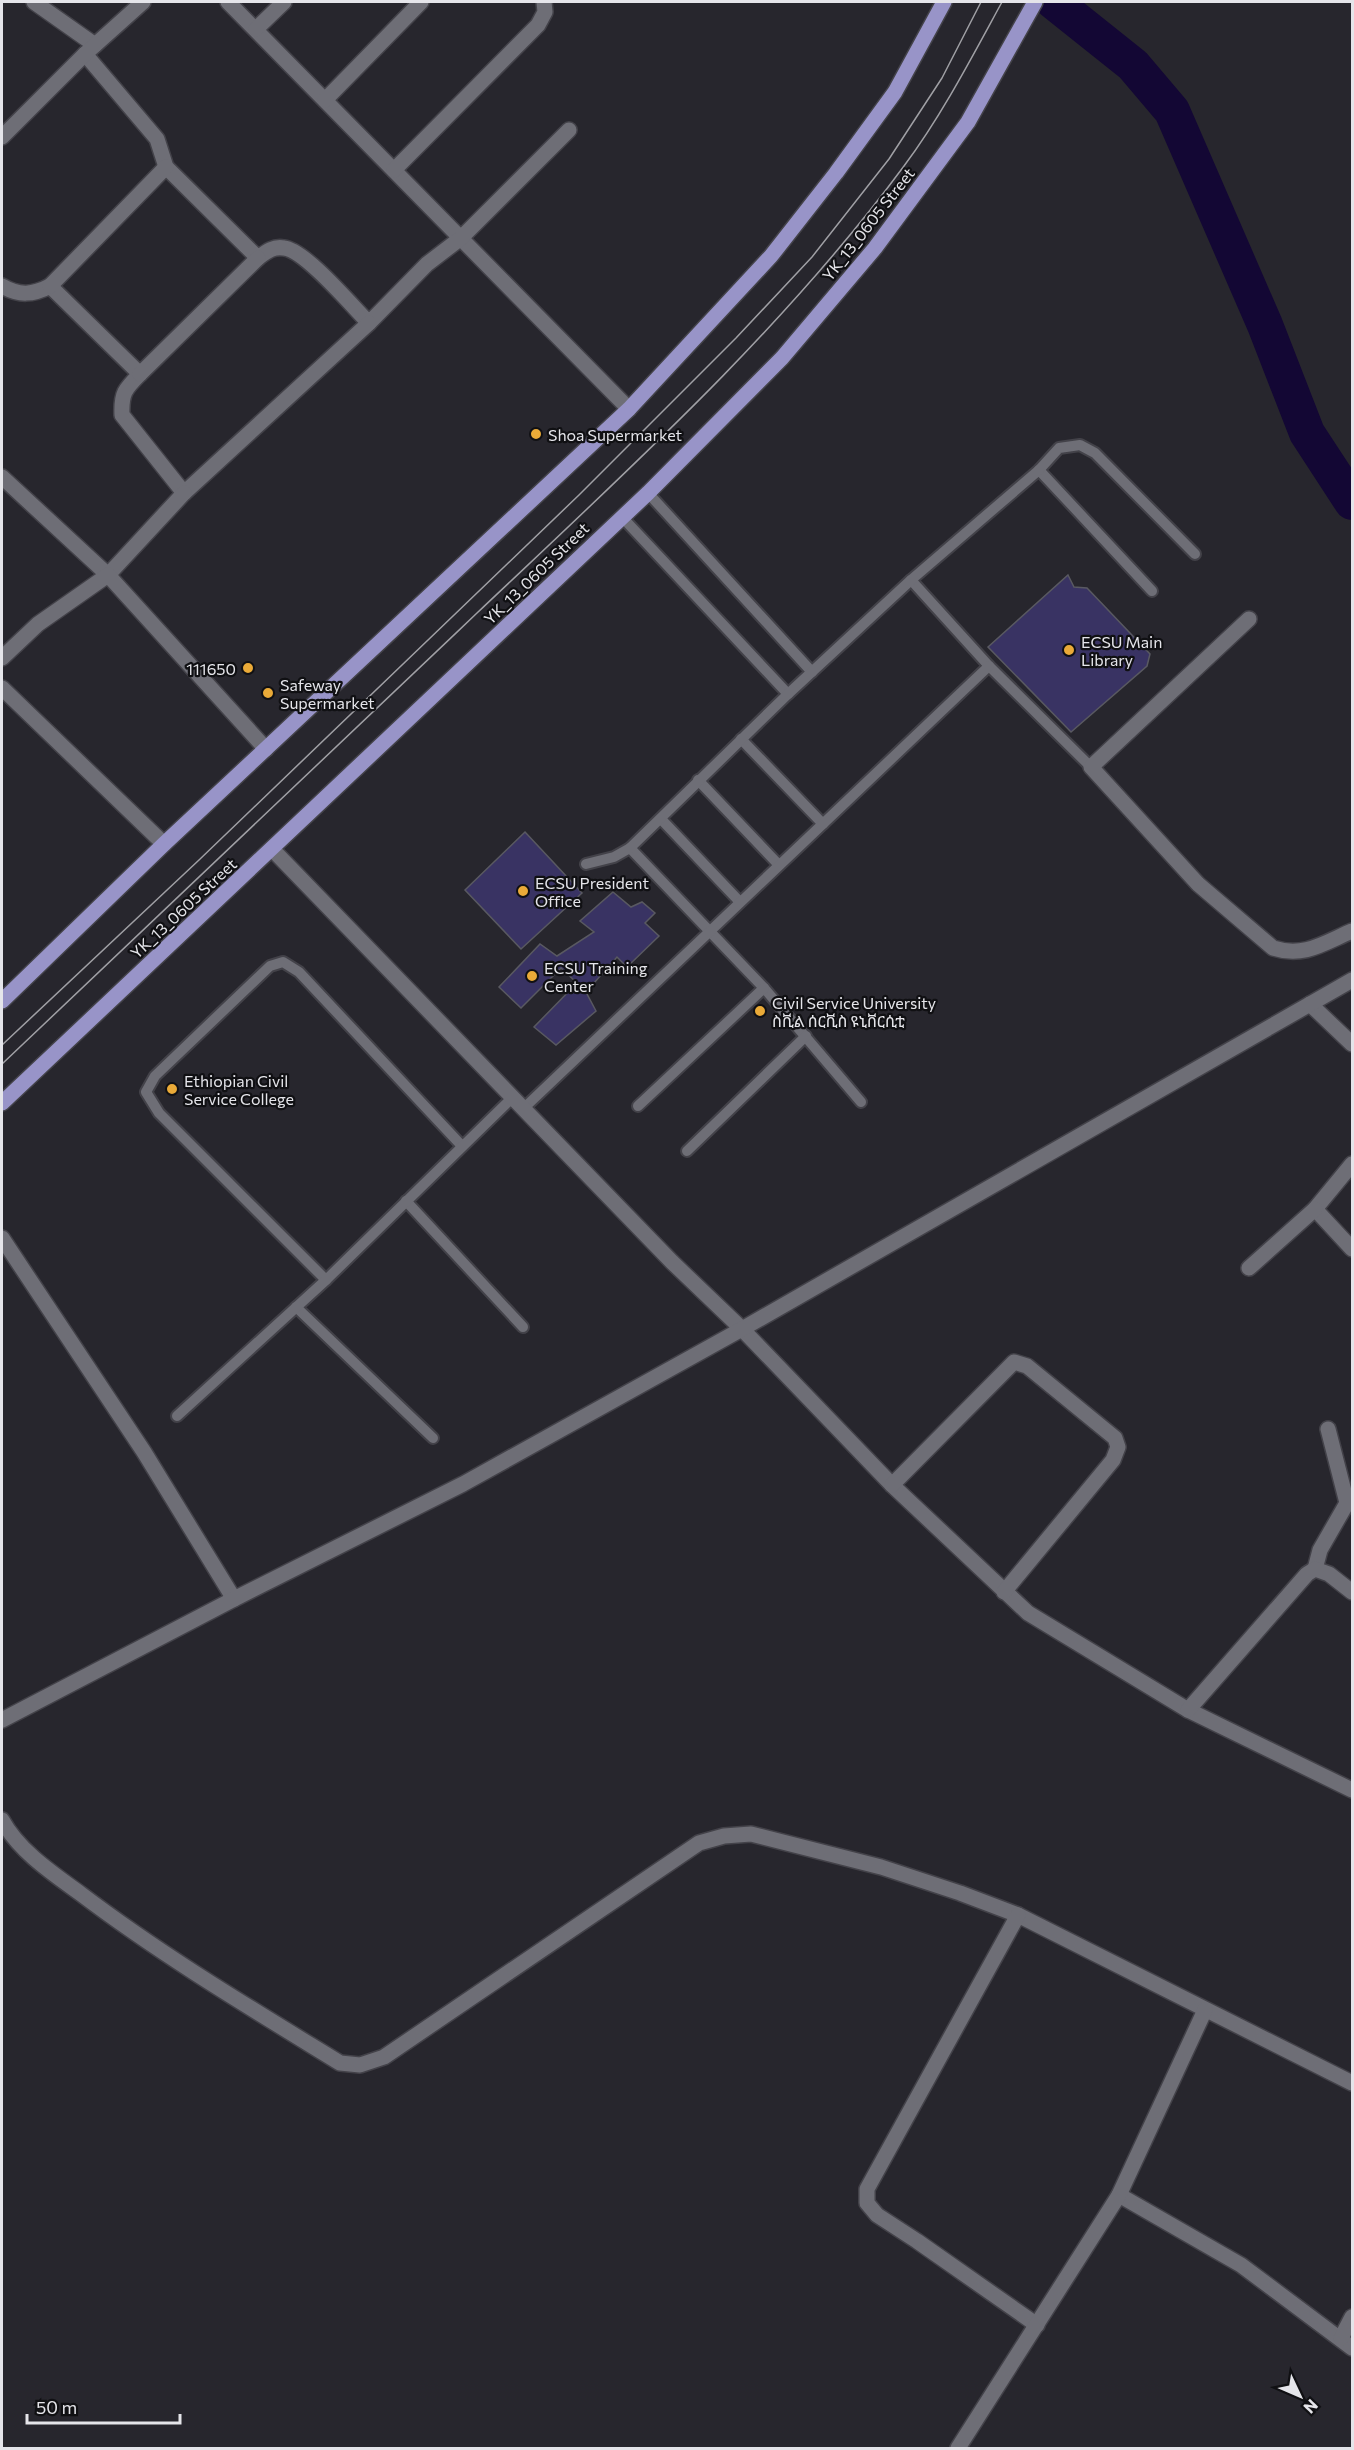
<svg xmlns="http://www.w3.org/2000/svg" width="1354" height="2450" font-family="Commissioner,'Noto Sans Ethiopic',sans-serif">
<style>
.lines{fill:none;stroke-linecap:round;stroke-linejoin:round}
.river{stroke:#130734;stroke-width:36}
.building{fill:#393363;stroke:#595961;stroke-width:1.5}
.service-casing{stroke:#434249;stroke-width:14}
.minor-casing{stroke:#434249;stroke-width:18}
.primary-casing{stroke:#434249;stroke-width:18}
.service{stroke:#6e6e76;stroke-width:10}
.minor{stroke:#6e6e76;stroke-width:15}
.primary{stroke:#9894c8;stroke-width:15}
.tram{stroke:#a0a0a5;stroke-width:1.5}
.poi-dot{fill:#eaaa38;stroke:#101013;stroke-width:2}
.labels{text-anchor:middle;dominant-baseline:central;stroke-width:4.5;stroke-linejoin:round;paint-order:stroke}
.street-label{font-size:16px;fill:#e5e5ea;stroke:#101013}
.poi-label{font-size:16px;fill:#e5e5ea;stroke:#101013;text-anchor:start}
</style>
<rect width="100%" height="100%" fill="#27262d"/>
<g class="lines">
<polyline class="river" points="1054,2 1133,65 1172,111 1265,325 1307,433 1352,502"/>
</g>
<g class="building">
<polygon points="1068,575 1074,587 1087,588 1150,654 1147,666 1071,732 988,647"/>
<polygon points="525,832 582,893 521,949 465,890"/>
<polygon points="613,892 631,907 642,902 655,913 645,923 659,936 627,967 617,957 586,992 596,1011 556,1045 534,1027 577,983 561,968 521,1008 499,987 540,944 557,956 594,932 580,921"/>
</g>
<g class="lines">
<g class="service-casing">
<g id="service">
<polyline points="1039,470 1152,591"/>
<polyline points="648,493 812,672"/>
<polyline points="622,517 788,694"/>
<polyline points="911,580 989,666 1091,767"/>
<polyline points="741,739 823,824"/>
<polyline points="698,780 778,864"/>
<polyline points="661,819 739,901"/>
<polyline points="630,848 764,988 861,1102"/>
<polyline points="586,864 614,857 630,848 788,694 911,580 1039,470 1059,448 1080,445 1095,453 1195,554"/>
<polyline points="638,1106 764,988"/>
<polyline points="524,1108 989,666"/>
<polyline points="687,1151 806,1036"/>
<polyline points="406,1201 523,1327"/>
<polyline points="326,1280 159,1113 146,1092 155,1076 270,966 283,962 299,972 462,1146"/>
<polyline points="296,1307 433,1438"/>
<polyline points="177,1416 326,1280 513,1097"/>
</g>
</g>
<g class="minor-casing">
<g id="minor">
<polyline points="34,2 95,45"/>
<polyline points="228,2 629,409"/>
<polyline points="256,29 284,2"/>
<path d="M 85,54 L 157,139 L 166,167 L 258,258 C 266,252 273,246 284,248 C 305,250 352,306 369,323 L 427,264 L 461,238 L 569,130"/>
<polyline points="325,100 421,2"/>
<polyline points="2,137 85,54 143,2"/>
<polyline points="394,170 538,25 545,12 544,2"/>
<path d="M 2,286 C 19,296 33,295 50,286 L 140,374 C 125,389 121,393 122,415 L 184,493 L 369,323"/>
<polyline points="50,286 166,167"/>
<polyline points="140,374 258,258"/>
<polyline points="2,477 108,575 184,493"/>
<path d="M 1249,619 L 1091,767 L 1198,884 L 1273,948 C 1304,958 1324,943 1352,931"/>
<polyline points="2,658 38,624 108,575 266,749"/>
<polyline points="2,688 164,844"/>
<polyline points="272,849 672,1262 742,1329 892,1485 1028,1613 1188,1710 1352,1790"/>
<polyline points="1310,1004 1352,1044"/>
<polyline points="1352,1164 1315,1209 1352,1249"/>
<polyline points="2,1238 144,1452 234,1599"/>
<polyline points="1249,1268 1315,1209"/>
<polyline points="892,1485 1014,1362 1027,1366 1115,1438 1118,1447 1113,1460 1004,1592"/>
<polyline points="1315,1569 1320,1550 1347,1503 1328,1429"/>
<polyline points="1188,1710 1307,1574 1315,1569 1329,1574 1352,1592"/>
<polyline points="2,1720 234,1599 463,1484 742,1329 1352,980"/>
<path d="M 2,1820 C 19,1851 52,1873 81,1894 C 163,1956 252,2009 340,2063 L 360,2065 L 384,2057 L 699,1843 L 724,1836 L 751,1834 L 881,1867 L 960,1893 L 1018,1915 L 1352,2083"/>
<polyline points="1018,1915 867,2189 867,2203 877,2215 917,2241 1037,2325"/>
<polyline points="1119,2195 1241,2265 1352,2348"/>
<polyline points="1341,2338 1352,2317"/>
<polyline points="958,2448 1119,2195 1205,2010"/>
</g>
</g>
<g class="primary-casing">
<g id="primary">
<polyline points="2,1001 164,844 629,409 771,256 836,173 895,92 944,2"/>
<polyline points="2,1103 648,493 782,358 875,248 968,122 1035,2"/>
</g>
</g>
<use href="#service" class="service"/>
<use href="#minor" class="minor"/>
<use href="#primary" class="primary"/>
<g class="tram">
<polyline points="2,1045 199,860 579,495 736,338 812,257 889,159 942,78 981,2"/>
<path d="M 2,1064 C 160,914 319,764 477,613 C 625,473 783,330 904,166 C 942,115 972,57 1002,2"/>
</g>
</g>
<g class="poi-dot">
<circle cx="536" cy="434" r="6"/>
<circle cx="1069" cy="650" r="6"/>
<circle cx="248" cy="668" r="6"/>
<circle cx="268" cy="693" r="6"/>
<circle cx="523" cy="891" r="6"/>
<circle cx="532" cy="976" r="6"/>
<circle cx="760" cy="1011" r="6"/>
<circle cx="172" cy="1089" r="6"/>
</g>
<g class="labels">
<g class="street-label">
<text transform="translate(868 224) rotate(-52)">YK_13_0605 Street</text>
<text transform="translate(536 573) rotate(-44)">YK_13_0605 Street</text>
<text transform="translate(183 908) rotate(-43)">YK_13_0605 Street</text>
</g>
<g class="poi-label">
<text x="548" y="434">Shoa Supermarket</text>
<text x="1081" y="641">ECSU Main<tspan x="1081" dy="18">Library</tspan></text>
<text x="236" y="668" text-anchor="end">111650</text>
<text x="280" y="684">Safeway<tspan x="280" dy="18">Supermarket</tspan></text>
<text x="535" y="882">ECSU President<tspan x="535" dy="18">Office</tspan></text>
<text x="544" y="967">ECSU Training<tspan x="544" dy="18">Center</tspan></text>
<text x="772" y="1002">Civil Service University<tspan x="772" dy="18">ስቪል ሰርቪስ ዩኒቨርሲቲ</tspan></text>
<text x="184" y="1080">Ethiopian Civil<tspan x="184" dy="18">Service College</tspan></text>
</g>
</g>
<rect width="1354" height="2450" fill="none" stroke="#e5e5ea" stroke-width="6"/>
<g transform="translate(1300 2396) rotate(134)" stroke="#101013" stroke-width="4.5" paint-order="stroke">
<path d="M0-4.5L10 22L0 15L-10 22Z" fill="#e5e5ea"/>
<text y="-9" font-size="16" font-weight="bold" text-anchor="middle" fill="#e5e5ea">N</text>
</g>
<path d="M27 2414v9h153v-9" fill="none" stroke="#e5e5ea" stroke-width="3"/>
<text x="36" y="2414" font-size="18" fill="#e5e5ea" stroke="#101013" stroke-width="4.5" paint-order="stroke">50 m</text>
</svg>
